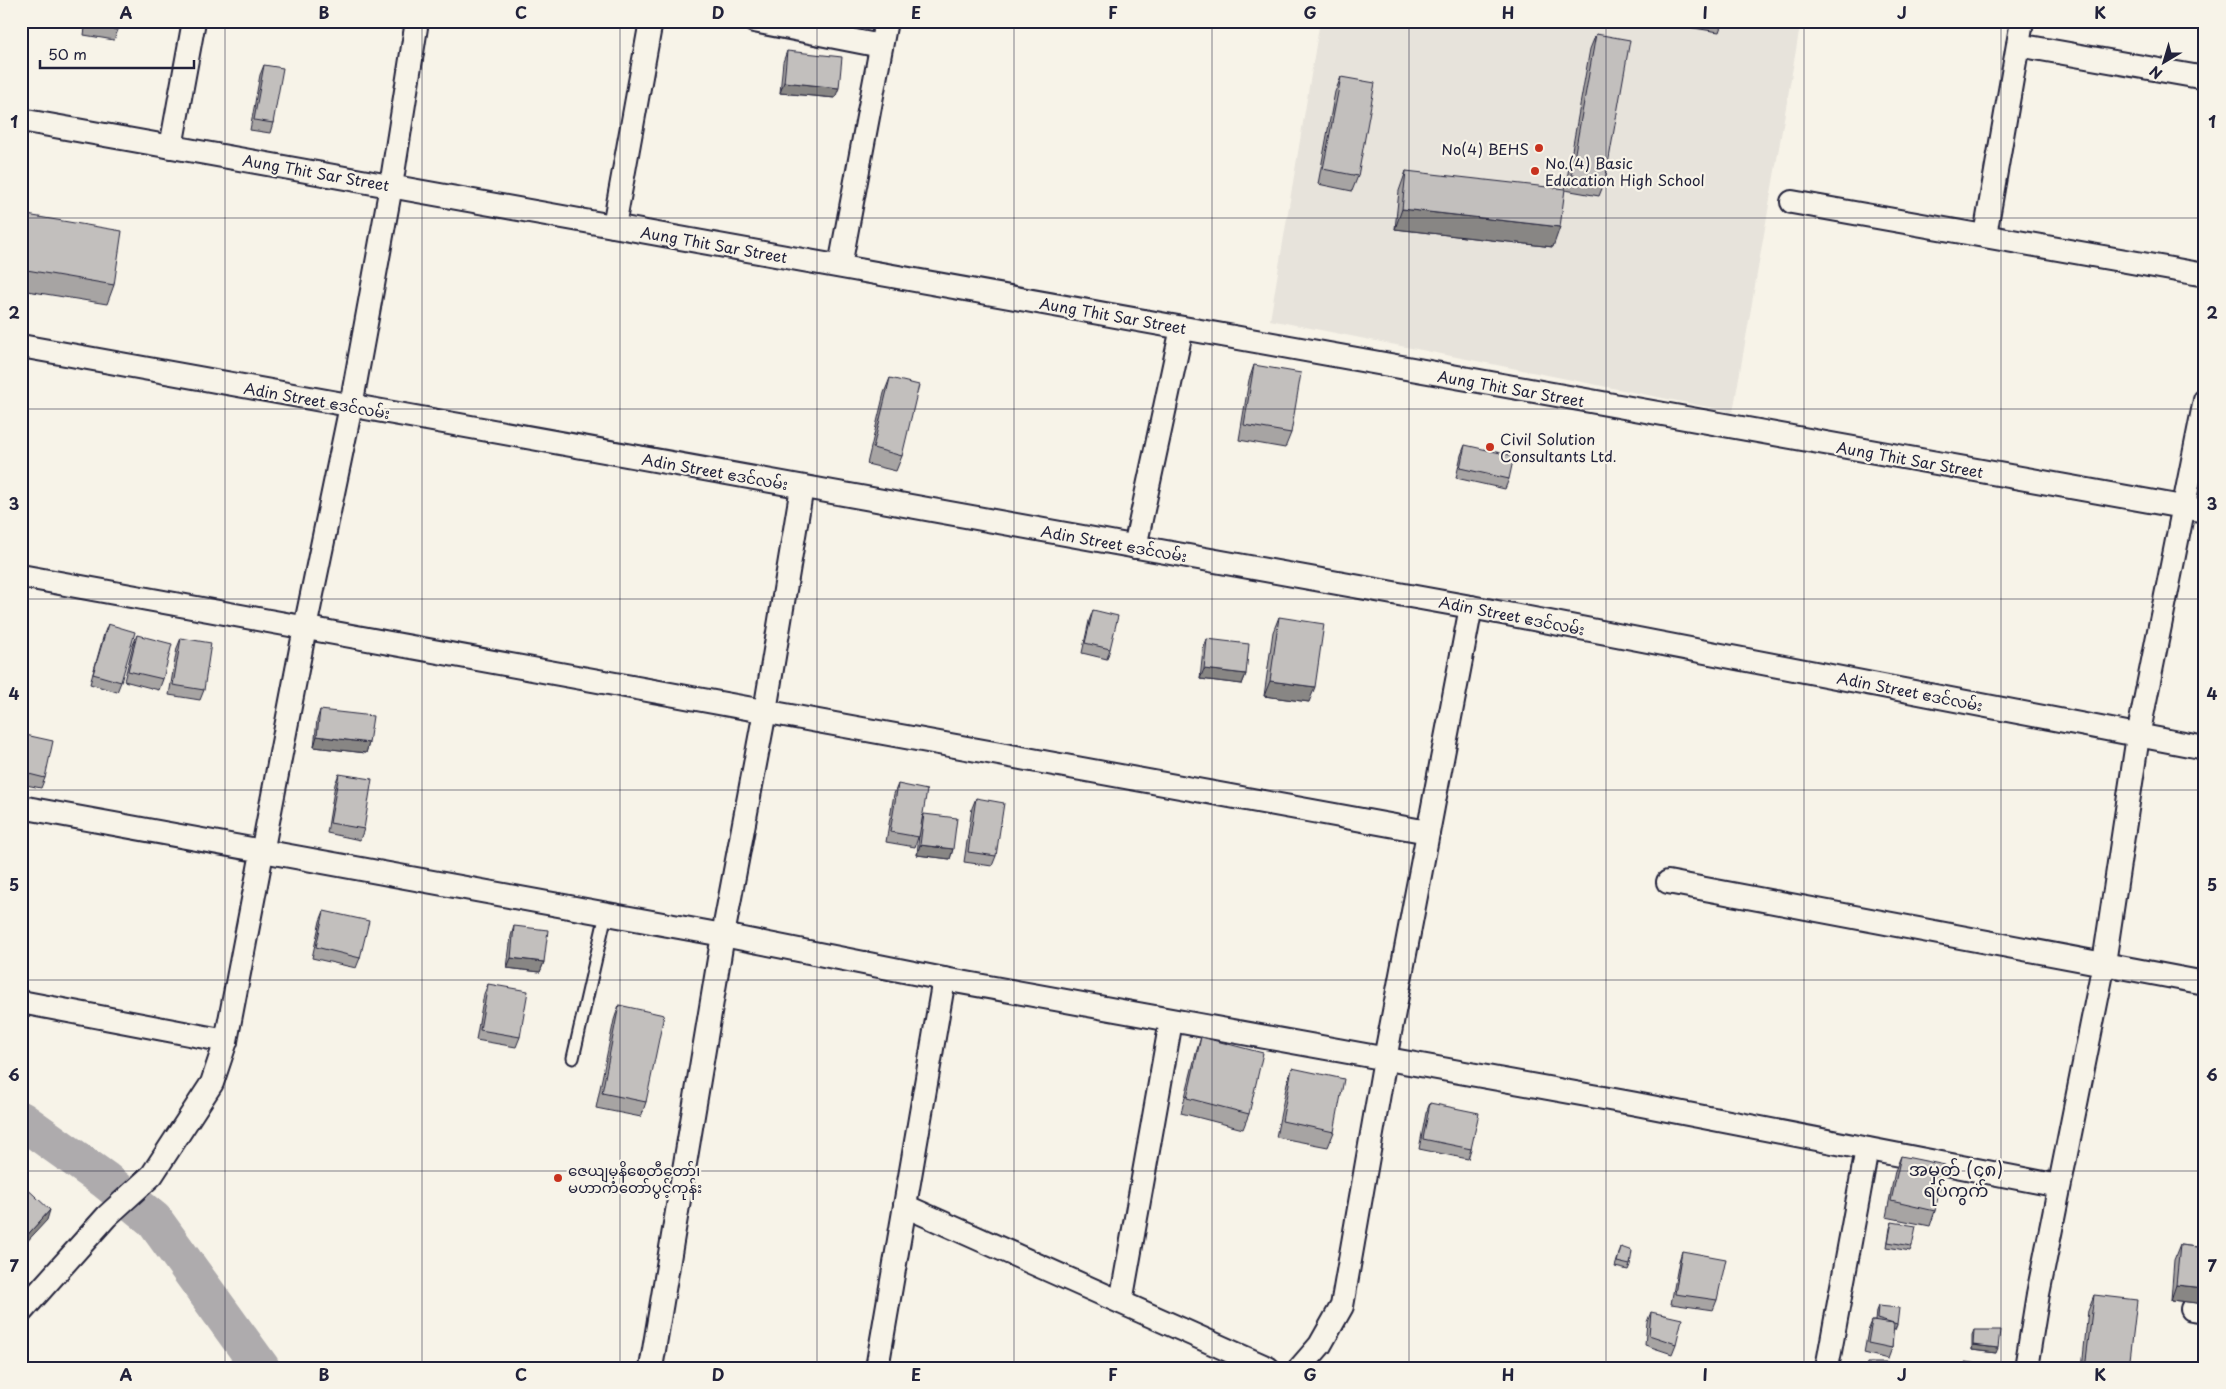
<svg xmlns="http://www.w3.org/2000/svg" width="2226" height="1389" font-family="'Playpen Sans','Noto Sans Myanmar',sans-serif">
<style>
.built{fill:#e7e3db}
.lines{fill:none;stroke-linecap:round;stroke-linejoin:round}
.river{stroke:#aeabad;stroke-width:38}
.lane-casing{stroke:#22223b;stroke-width:15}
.street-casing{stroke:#22223b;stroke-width:26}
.lane{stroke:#f7f3e8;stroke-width:11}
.street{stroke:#f7f3e8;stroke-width:22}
.wall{fill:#a7a4a3;stroke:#22223b}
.shaded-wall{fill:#888684;stroke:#22223b}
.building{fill:#c2bfbd;stroke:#22223b}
.grid{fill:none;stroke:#22223b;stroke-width:1;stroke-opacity:0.55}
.poi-dot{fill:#c8321e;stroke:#f7f3e8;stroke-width:2}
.labels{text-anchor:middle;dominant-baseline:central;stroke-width:4.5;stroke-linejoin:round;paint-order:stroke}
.poi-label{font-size:15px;fill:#22223b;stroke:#f7f3e8;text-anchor:start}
.street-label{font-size:15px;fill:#22223b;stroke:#f7f3e8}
.quarter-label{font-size:18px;fill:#22223b;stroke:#f7f3e8}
.neatline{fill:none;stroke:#22223b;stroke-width:2}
.grid-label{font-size:16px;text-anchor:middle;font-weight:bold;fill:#22223b}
</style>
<rect width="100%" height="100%" fill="#f7f3e8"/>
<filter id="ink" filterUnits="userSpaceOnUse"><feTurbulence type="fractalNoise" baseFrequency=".02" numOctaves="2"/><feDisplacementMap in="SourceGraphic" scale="10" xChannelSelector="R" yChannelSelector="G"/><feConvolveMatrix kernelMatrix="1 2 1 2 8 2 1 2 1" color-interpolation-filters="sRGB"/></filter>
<g filter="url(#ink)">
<polygon class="built" points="1320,21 1801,21 1733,412 1270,320"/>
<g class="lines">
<polyline class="river" points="21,1120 105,1180 154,1220 261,1368"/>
<g class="lane-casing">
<polyline id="lane" points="573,1058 606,914"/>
</g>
<g class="street-casing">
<g id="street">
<polyline points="754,21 881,46"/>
<polyline points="2018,45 2205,78"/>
<polyline points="21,120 2205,511"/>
<polyline points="171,147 194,21"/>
<polyline points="1792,202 2205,275"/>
<polyline points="614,226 651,21"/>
<polyline points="1985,235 2022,21"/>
<polyline points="840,266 886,21"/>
<polyline points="21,346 1471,607 2205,748"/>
<polyline points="1135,547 1182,328"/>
<polyline points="21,576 1428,832"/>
<polyline points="21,807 723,935 944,979 1631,1103 2059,1186"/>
<polyline points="1668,882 2205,983"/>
<polyline points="21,1002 226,1041"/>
<polyline points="905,1206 1268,1368"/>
<polyline points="1121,1302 1171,1021"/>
<polyline points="2192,1309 2205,1311"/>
<polyline points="21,1312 107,1216 152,1175 212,1083 226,1041 305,628 351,406 391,186 417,21"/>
<polyline points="651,1368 723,935 765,711 802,487"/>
<polyline points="877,1368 944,979"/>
<polyline points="1300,1368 1320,1345 1342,1306 1385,1059 1471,607"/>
<polyline points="1827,1368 1867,1149"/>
<polyline points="2026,1368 2038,1294 2104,963 2138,736 2205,400"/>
</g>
</g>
<use href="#lane" class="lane"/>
<use href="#street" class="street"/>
</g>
<g class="wall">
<polygon points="86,21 119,21 118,30 114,40 84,35"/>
<polygon points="1650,21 1723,21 1719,32"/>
<polygon points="1596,34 1605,181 1599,196 1565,190 1590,49"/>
<polygon points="787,51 835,98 780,93 783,62"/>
<polygon points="264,65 273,123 270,133 250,130 260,75"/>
<polygon points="1341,77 1358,176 1352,191 1318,184 1335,92"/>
<polygon points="1406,171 1553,247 1395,229 1399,191"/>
<polygon points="21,214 114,285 107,304 21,290"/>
<polygon points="1254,365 1291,433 1285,448 1239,440 1249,380"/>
<polygon points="890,378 902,456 896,471 867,464 884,393"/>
<polygon points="1465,445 1509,479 1505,489 1456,478 1461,455"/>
<polygon points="1093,610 1110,649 1107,659 1082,653 1089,621"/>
<polygon points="1279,617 1309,702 1264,696 1273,632"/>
<polygon points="108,624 121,682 117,692 90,684 104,634"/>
<polygon points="137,635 163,679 159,690 124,681 133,645"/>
<polygon points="181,638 204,690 200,700 169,695 177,648"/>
<polygon points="1207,639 1246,674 1242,684 1200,679 1203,650"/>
<polygon points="320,710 369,743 366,753 314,747 317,720"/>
<polygon points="21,734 45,778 41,788 21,784"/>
<polygon points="339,774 364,829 360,840 327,833 335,784"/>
<polygon points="898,784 921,822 924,814 953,849 950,859 917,855 919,834 915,847 886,842 894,794"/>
<polygon points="976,798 996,856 992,866 964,862 972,808"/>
<polygon points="324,911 360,958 356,968 312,958 320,921"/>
<polygon points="514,926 544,962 540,972 507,968 511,936"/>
<polygon points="488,984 520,1037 516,1047 476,1040 484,994"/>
<polygon points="619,1005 646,1102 641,1117 596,1108 614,1020"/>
<polygon points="1201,1037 1249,1114 1243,1129 1181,1113 1196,1053"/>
<polygon points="1292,1068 1334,1132 1328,1147 1276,1137 1287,1083"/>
<polygon points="1430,1103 1471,1149 1468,1159 1419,1149 1426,1113"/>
<polygon points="1901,1156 1935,1211 1930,1226 1886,1217 1895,1171"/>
<polygon points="1892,1222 1912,1246 1910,1251 1887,1247 1890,1228"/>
<polygon points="2180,1245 2205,1248 2205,1304 2171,1300 2174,1260"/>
<polygon points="1621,1247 1630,1265 1628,1270 1615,1267"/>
<polygon points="1682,1251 1717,1300 1713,1310 1671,1304 1679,1261"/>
<polygon points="2094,1295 2129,1368 2082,1368 2088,1310"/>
<polygon points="1878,1306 1897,1325 1895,1330 1893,1330 1892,1348 1888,1359 1864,1353 1868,1331 1872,1321 1875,1321 1876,1311"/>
<polygon points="1651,1312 1676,1344 1672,1354 1645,1345 1647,1322"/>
<polygon points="1974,1330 1996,1353 1972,1350 1972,1335"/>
</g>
<g class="shaded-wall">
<polygon points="784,82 839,88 835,98 780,93"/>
<polygon points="1402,209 1560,227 1553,247 1395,229"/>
<polygon points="1204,669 1246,674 1242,684 1200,679"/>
<polygon points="1270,681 1315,687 1309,702 1264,696"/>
<polygon points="317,736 369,743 366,753 314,747"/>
<polygon points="920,845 953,849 950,859 917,855"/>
<polygon points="511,958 544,962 540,972 507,968"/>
<polygon points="50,1210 47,1220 21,1248 21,1242"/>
<polygon points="2176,1285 2205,1288 2205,1304 2171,1300"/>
<polygon points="1973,1345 1998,1348 1996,1353 1972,1350"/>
</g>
<g class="building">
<polygon points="88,21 119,21 118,30 87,25"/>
<polygon points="1596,34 1630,40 1605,181 1571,175"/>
<polygon points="787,51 842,57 839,88 784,82"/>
<polygon points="264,65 283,68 273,123 254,120"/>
<polygon points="1341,77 1375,83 1358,176 1323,169"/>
<polygon points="1406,171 1565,189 1560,227 1402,209"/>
<polygon points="21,214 122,231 114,285 21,269"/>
<polygon points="1254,365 1301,373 1291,433 1244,425"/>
<polygon points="890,378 919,385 902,456 873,448"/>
<polygon points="1465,445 1514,456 1509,479 1460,468"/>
<polygon points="1093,610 1118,616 1110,649 1085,643"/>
<polygon points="1279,617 1324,624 1315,687 1270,681"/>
<polygon points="108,624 135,632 121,682 93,674"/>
<polygon points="137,635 172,644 163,679 128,671"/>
<polygon points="181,638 211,643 204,690 173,685"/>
<polygon points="1207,639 1249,644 1246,674 1204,669"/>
<polygon points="320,710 373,716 369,743 317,736"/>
<polygon points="21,734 53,741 45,778 21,772"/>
<polygon points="339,774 372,779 364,829 330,823"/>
<polygon points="898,784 927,790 919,837 890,832"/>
<polygon points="976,798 1004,803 996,856 968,852"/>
<polygon points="924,814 957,818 953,849 920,845"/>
<polygon points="324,911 369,921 360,958 316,947"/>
<polygon points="514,926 548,930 544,962 511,958"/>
<polygon points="488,984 528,991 520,1037 480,1030"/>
<polygon points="619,1005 664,1015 646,1102 602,1093"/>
<polygon points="1201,1037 1263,1053 1249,1114 1187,1098"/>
<polygon points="1292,1068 1344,1079 1334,1132 1282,1121"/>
<polygon points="1430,1103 1479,1113 1471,1149 1423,1139"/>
<polygon points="1901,1156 1945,1165 1935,1211 1891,1201"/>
<polygon points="21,1183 50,1210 21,1242"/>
<polygon points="1892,1222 1916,1226 1912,1246 1888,1242"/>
<polygon points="2180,1245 2205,1248 2205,1288 2176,1285"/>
<polygon points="1621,1247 1632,1251 1630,1265 1617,1262"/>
<polygon points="1682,1251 1726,1259 1717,1300 1675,1294"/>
<polygon points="2094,1295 2137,1300 2129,1368 2085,1368"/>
<polygon points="1878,1306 1899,1308 1897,1325 1877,1319"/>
<polygon points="1651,1312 1682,1319 1676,1344 1649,1335"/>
<polygon points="1872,1321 1894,1324 1892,1348 1868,1343"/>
<polygon points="1974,1330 2000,1330 1998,1348 1973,1345"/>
<polygon points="1965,1362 1988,1365 1988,1368 1966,1368"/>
<polygon points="1867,1363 1888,1363 1888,1368 1866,1368"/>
</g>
</g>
<path class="grid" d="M 225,21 L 225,1368M 422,21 L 422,1368M 620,21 L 620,1368M 817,21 L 817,1368M 1014,21 L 1014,1368M 1212,21 L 1212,1368M 1409,21 L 1409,1368M 1606,21 L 1606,1368M 1804,21 L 1804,1368M 2001,21 L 2001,1368M 21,218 L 2205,218M 21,409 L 2205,409M 21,599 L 2205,599M 21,790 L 2205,790M 21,980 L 2205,980M 21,1171 L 2205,1171"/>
<g class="poi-dot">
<circle cx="1539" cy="148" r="5"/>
<circle cx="1535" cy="171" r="5"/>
<circle cx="1490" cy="447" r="5"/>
<circle cx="558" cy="1178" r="5"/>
</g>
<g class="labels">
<g class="poi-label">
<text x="1529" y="148" text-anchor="end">No(4) BEHS</text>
<text x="1545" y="162">No.(4) Basic<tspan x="1545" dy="17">Education High School</tspan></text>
<text x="1500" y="438">Civil Solution<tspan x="1500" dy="17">Consultants Ltd.</tspan></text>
<text x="568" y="1169">ဇေယျမုနိစေတီတော်၊<tspan x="568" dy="17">မဟာကံတော်ပွင့်ကုန်း</tspan></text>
</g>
<g class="street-label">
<text transform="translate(316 172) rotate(10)">Aung Thit Sar Street</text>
<text transform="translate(714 244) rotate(10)">Aung Thit Sar Street</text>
<text transform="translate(1113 315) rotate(10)">Aung Thit Sar Street</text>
<text transform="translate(1511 388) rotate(10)">Aung Thit Sar Street</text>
<text transform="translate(317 400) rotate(10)">Adin Street ဧဒင်လမ်း</text>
<text transform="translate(1910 459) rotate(10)">Aung Thit Sar Street</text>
<text transform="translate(715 471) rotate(10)">Adin Street ဧဒင်လမ်း</text>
<text transform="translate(1114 543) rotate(10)">Adin Street ဧဒင်လမ်း</text>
<text transform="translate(1512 615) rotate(11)">Adin Street ဧဒင်လမ်း</text>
<text transform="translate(1910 691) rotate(11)">Adin Street ဧဒင်လမ်း</text>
</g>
<g class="quarter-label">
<text x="1956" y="1168">အမှတ် (၄၈)<tspan x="1956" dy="21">ရပ်ကွက်</tspan></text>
</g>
</g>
<rect width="2226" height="1389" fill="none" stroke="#f7f3e8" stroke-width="55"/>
<g transform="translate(2164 62) rotate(218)" stroke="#f7f3e8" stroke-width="4" paint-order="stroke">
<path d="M0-4L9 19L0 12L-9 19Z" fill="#22223b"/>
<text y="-8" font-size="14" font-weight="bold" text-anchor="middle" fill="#22223b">N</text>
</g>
<path d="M40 60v8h154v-8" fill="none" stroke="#22223b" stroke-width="2.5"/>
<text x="48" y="60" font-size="15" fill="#22223b" stroke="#f7f3e8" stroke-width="4" paint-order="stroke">50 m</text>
<rect x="28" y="28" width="2170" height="1334" class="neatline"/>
<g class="grid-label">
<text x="126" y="19">A</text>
<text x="324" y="19">B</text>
<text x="521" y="19">C</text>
<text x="718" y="19">D</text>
<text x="916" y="19">E</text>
<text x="1113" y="19">F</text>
<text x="1310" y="19">G</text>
<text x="1508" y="19">H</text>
<text x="1705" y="19">I</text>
<text x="1902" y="19">J</text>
<text x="2100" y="19">K</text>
<text x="14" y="128">1</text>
<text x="2212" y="128">1</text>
<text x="14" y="319">2</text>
<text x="2212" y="319">2</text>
<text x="14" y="510">3</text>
<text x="2212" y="510">3</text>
<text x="14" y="700">4</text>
<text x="2212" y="700">4</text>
<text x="14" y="891">5</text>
<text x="2212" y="891">5</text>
<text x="14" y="1081">6</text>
<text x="2212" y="1081">6</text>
<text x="14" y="1272">7</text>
<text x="2212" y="1272">7</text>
<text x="126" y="1381">A</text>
<text x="324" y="1381">B</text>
<text x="521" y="1381">C</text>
<text x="718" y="1381">D</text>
<text x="916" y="1381">E</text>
<text x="1113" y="1381">F</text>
<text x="1310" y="1381">G</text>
<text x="1508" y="1381">H</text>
<text x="1705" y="1381">I</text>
<text x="1902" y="1381">J</text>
<text x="2100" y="1381">K</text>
</g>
</svg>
